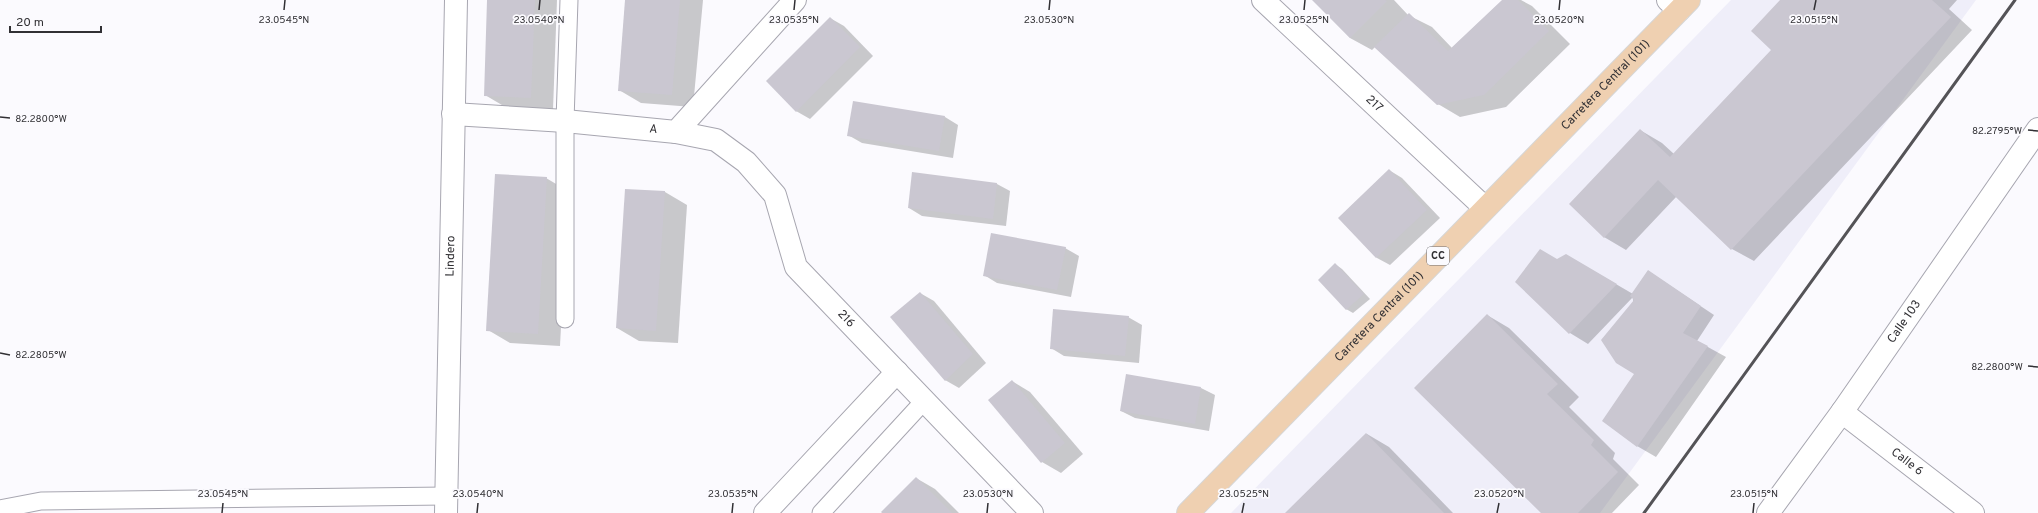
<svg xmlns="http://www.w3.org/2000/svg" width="2038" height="513" font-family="Overpass,sans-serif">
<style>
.built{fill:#efeef9}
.shadow{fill:#0003}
.building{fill:#cac7d1}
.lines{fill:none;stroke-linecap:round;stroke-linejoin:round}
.service-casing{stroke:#a7a6b0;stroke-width:19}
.minor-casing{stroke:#a7a6b0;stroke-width:24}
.tertiary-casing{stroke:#a7a6b0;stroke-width:24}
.primary-casing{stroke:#d6d6d6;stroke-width:24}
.service{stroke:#fff;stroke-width:17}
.minor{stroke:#fff;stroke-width:22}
.tertiary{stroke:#fff;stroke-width:22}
.primary{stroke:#efd0b1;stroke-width:22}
.rail{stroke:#545357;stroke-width:3}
.ticks{fill:none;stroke:#313034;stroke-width:1.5}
.labels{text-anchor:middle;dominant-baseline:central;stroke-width:3.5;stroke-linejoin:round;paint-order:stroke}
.shield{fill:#fbfafe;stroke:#6e6d71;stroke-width:1}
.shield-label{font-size:11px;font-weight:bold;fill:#313034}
.street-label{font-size:12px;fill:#313034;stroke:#fbfafe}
.ticks-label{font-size:10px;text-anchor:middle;fill:#313034;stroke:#fbfafe;stroke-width:3.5;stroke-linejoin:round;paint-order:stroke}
</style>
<rect width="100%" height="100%" fill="#fbfafe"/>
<polygon class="built" points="1731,0 1976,0 1600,513 1231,513"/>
<g class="shadow">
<polygon points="488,0 557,0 553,110 507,108 485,95"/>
<polygon points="626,0 703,0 693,107 641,103 619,90"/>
<polygon points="1313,0 1394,0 1408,15 1432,27 1452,48 1503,0 1521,0 1532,6 1570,44 1506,107 1460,117 1438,104 1375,47 1372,50 1350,38"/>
<polygon points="1781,0 1957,0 1949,9 1972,30 1754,261 1732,249 1677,196 1626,250 1604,237 1640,130 1662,143 1674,154 1772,50"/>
<polygon points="830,18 844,26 873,56 810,119 796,111"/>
<polygon points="945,117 958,125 953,158 862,143 848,135"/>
<polygon points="1389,170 1402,178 1440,218 1390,265 1377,258 1339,218"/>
<polygon points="546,178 568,191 560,346 510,343 488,330"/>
<polygon points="997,184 1010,191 1006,226 922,216 909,208"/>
<polygon points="626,190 665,192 687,205 678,343 639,341 617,328"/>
<polygon points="1065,248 1079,256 1071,297 997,283 984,275"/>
<polygon points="1566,255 1633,294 1648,271 1714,315 1697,341 1726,357 1656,457 1637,446 1633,297 1588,344 1570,333 1558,260"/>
<polygon points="1335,264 1342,269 1370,299 1353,313 1346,309"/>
<polygon points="920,293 934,301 986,363 959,388 945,380"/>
<polygon points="1487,315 1509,328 1579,397 1569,407 1615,453 1613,459 1639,485 1612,513 1542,513"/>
<polygon points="1128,317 1142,325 1139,363 1064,356 1051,348"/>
<polygon points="1012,381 1030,392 1083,454 1061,473 1042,462 989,400"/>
<polygon points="1201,388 1215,395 1209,431 1135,418 1121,411"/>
<polygon points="1367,434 1389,447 1453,513 1286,513"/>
<polygon points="916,478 935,489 959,513 883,513"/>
</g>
<g class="building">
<polygon points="487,0 535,0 531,98 484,96"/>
<polygon points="625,0 680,0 672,95 618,91"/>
<polygon points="1312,0 1385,0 1387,1 1350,38"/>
<polygon points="1502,0 1518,0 1549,31 1484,95 1437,105 1374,47 1409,13 1448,51"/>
<polygon points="1780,0 1932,0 1951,17 1731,250 1658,180 1604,238 1569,204 1640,129 1670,157 1771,50 1751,31"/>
<polygon points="830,17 860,47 796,112 766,81"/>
<polygon points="853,101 945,116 939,151 847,136"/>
<polygon points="1389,169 1427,210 1376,258 1338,218"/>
<polygon points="912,172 997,183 993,219 908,208"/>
<polygon points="495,174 547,177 538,334 486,331"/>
<polygon points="625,189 665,191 656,331 616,328"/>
<polygon points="991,233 1066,247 1057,290 983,276"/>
<polygon points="1540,249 1557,259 1566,254 1617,284 1569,334 1515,282"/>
<polygon points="1335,263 1364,294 1346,310 1318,280"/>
<polygon points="1648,270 1701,306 1683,333 1708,346 1637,447 1602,421 1634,374 1616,363 1601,340 1634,300 1630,296"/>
<polygon points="920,292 973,354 945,381 890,317"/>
<polygon points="1053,309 1129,316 1125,356 1050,349"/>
<polygon points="1487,314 1558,384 1547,394 1594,440 1591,445 1618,472 1578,513 1541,513 1414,388"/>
<polygon points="1126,374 1201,387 1195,424 1120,411"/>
<polygon points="1012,380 1065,443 1041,463 988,400"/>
<polygon points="1366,433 1444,513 1285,513"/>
<polygon points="916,477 952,513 882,513 881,512"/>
</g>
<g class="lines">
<g class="service-casing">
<g id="service">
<polyline points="565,319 565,121 569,0"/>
<polyline points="0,509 41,501 446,496"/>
<polyline points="821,513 924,401"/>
</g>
</g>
<g class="minor-casing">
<g id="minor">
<path id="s1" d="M 1263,0 L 1485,208"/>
<polyline points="1668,0 1679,10"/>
<path id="s2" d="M 453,114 L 565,121 L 676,132 L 795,0"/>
<path id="s3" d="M 676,132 L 716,140 L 746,162 L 775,195 L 796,267 L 1032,513"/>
<path id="s4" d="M 1842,412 L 1973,513"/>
<polyline points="765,513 897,372"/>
<path id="s5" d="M 1768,513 L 1842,412 L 2038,129"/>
</g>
</g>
<g class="tertiary-casing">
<g id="tertiary">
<path id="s6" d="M 446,513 L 456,0"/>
</g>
</g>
<g class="primary-casing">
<g id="primary">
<path id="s7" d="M 1188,513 L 1689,0"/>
</g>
</g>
<use href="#service" class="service"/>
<use href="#minor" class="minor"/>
<use href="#tertiary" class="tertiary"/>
<use href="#primary" class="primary"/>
<polyline class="rail" points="1644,513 2015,0"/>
</g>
<path class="ticks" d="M 284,10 L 285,0M 539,10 L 540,0M 794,10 L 795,0M 1049,10 L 1050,0M 1304,10 L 1305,0M 1559,10 L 1560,0M 1814,10 L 1816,0M 0,117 L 10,118M 2028,130 L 2038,131M 0,353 L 10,355M 2028,366 L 2038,367M 222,513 L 223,503M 477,513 L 478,503M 732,513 L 733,503M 987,513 L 988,503M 1242,513 L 1244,503M 1497,513 L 1499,503M 1753,513 L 1754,503"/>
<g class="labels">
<rect class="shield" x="1427" y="247" width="22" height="18" rx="3"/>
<g class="shield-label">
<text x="1438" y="256">CC</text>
</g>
<g class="street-label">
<text stroke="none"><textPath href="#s7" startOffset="598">Carretera Central (101)</textPath></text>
<text stroke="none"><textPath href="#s1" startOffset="152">217</textPath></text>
<text stroke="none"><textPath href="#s2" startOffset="201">A</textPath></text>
<text stroke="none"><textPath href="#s6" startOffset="257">Lindero</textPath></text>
<text stroke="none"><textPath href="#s7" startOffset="274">Carretera Central (101)</textPath></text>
<text stroke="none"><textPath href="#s3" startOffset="269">216</textPath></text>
<text stroke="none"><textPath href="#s5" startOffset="235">Calle 103</textPath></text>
<text stroke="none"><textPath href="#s4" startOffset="82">Calle 6</textPath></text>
</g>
</g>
<g class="ticks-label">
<text x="284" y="23">23.0545°N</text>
<text x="539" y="23">23.0540°N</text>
<text x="794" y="23">23.0535°N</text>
<text x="1049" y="23">23.0530°N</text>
<text x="1304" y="23">23.0525°N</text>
<text x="1559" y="23">23.0520°N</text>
<text x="1814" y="23">23.0515°N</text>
<text x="41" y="122">82.2800°W</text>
<text x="1997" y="134">82.2795°W</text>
<text x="41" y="358">82.2805°W</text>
<text x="1997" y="370">82.2800°W</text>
<text x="223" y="497">23.0545°N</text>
<text x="478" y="497">23.0540°N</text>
<text x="733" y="497">23.0535°N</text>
<text x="988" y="497">23.0530°N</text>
<text x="1244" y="497">23.0525°N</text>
<text x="1499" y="497">23.0520°N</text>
<text x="1754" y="497">23.0515°N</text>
</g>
<path d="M10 26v6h91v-6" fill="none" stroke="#313034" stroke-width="2"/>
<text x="16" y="26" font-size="12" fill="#313034" stroke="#fbfafe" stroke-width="3" paint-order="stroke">20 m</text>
</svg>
